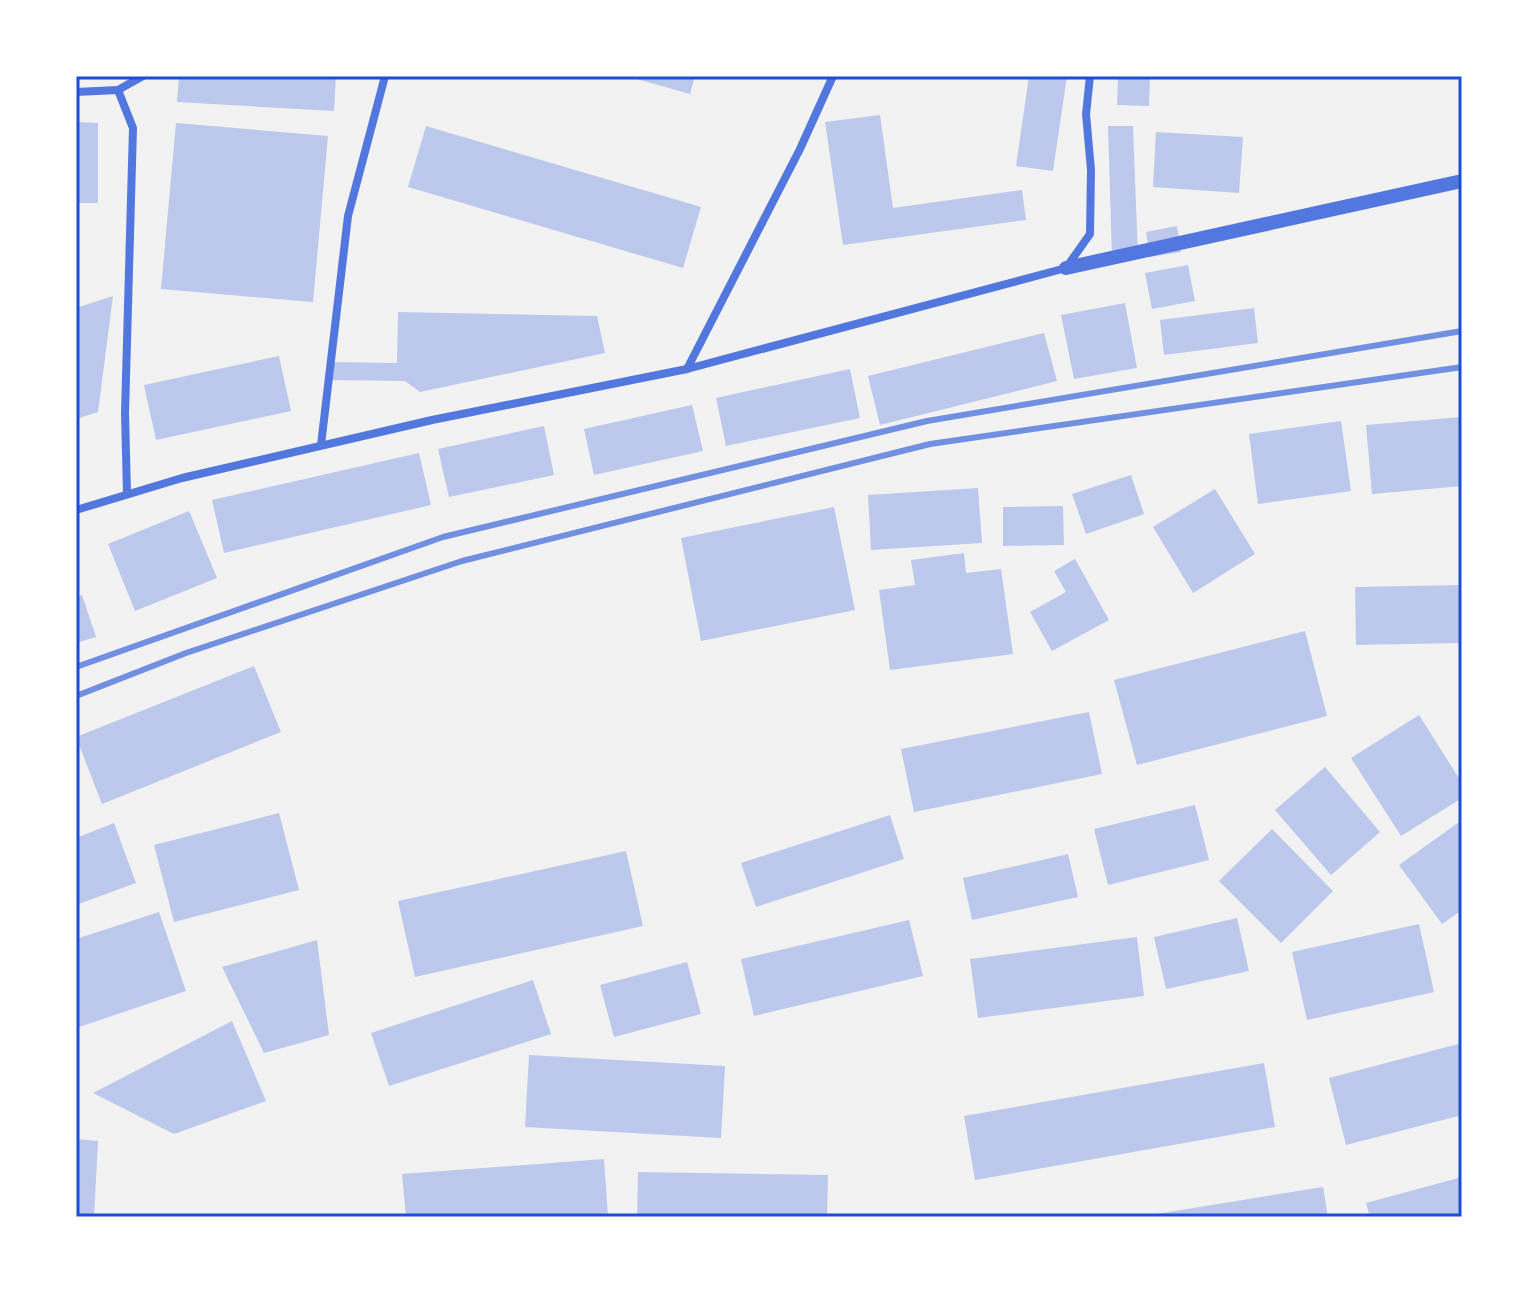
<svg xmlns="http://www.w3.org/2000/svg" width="1538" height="1293" font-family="'IBM Plex Sans',sans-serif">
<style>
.building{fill:#bdc9ec}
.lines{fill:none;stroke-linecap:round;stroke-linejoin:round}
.minor{stroke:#5277de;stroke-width:8}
.tertiary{stroke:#5277de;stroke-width:14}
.rail{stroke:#7290e2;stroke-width:6}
.neatline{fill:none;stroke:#1d4ed8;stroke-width:3}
</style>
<rect width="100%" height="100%" fill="#f2f2f2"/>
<g class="building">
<polygon points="179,76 336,76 334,111 177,102"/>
<polygon points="626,76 695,76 690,94"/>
<polygon points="1029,76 1067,76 1053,171 1016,166"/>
<polygon points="1118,76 1150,76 1149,106 1117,105"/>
<polygon points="880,115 893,208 1022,190 1026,220 843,245 825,122"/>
<polygon points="76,122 98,123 98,203 76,203"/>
<polygon points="176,123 328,136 313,302 161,289"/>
<polygon points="426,126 701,207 683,268 408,187"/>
<polygon points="1108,126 1133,126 1138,257 1112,257"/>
<polygon points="1156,132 1243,137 1239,193 1153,187"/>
<polygon points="1177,226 1181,252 1150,257 1146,232"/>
<polygon points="1188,265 1195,301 1152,309 1145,273"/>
<polygon points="113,296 98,412 76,419 76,308"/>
<polygon points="1125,303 1137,368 1074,379 1061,315"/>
<polygon points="1254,308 1258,343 1164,355 1160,320"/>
<polygon points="398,312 597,316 605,353 420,392 405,381 328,380 328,362 397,363"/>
<polygon points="1044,333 1057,381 880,425 868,376"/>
<polygon points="279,356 291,411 156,440 144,385"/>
<polygon points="850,369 860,418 726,446 716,398"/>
<polygon points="692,405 703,451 594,475 584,429"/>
<polygon points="1462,417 1462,486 1372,494 1366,425"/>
<polygon points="1341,421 1351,491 1258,504 1249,434"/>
<polygon points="544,426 554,475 449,497 438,449"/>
<polygon points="419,453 431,505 224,553 212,500"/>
<polygon points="1131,475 1144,514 1086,534 1072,494"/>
<polygon points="978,488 982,543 871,550 868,495"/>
<polygon points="1215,489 1255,554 1193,593 1153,527"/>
<polygon points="1063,506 1064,545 1003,546 1003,507"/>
<polygon points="834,507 855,610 701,641 681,538"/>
<polygon points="189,511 217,578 135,611 108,544"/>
<polygon points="964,553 966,573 1001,569 1013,654 890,670 879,590 915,585 911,560"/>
<polygon points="1075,559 1109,620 1052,651 1030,612 1066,592 1054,571"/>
<polygon points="1462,585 1462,643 1356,645 1355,587"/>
<polygon points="82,595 96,637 76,643 76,597"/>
<polygon points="1305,631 1327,716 1137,765 1114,680"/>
<polygon points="254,666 281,732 102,804 76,737"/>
<polygon points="1089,712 1102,774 914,812 901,749"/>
<polygon points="1419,715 1462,783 1462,798 1401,836 1351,758"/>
<polygon points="1325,767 1380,832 1331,875 1275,810"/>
<polygon points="1195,805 1209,860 1108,885 1094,829"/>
<polygon points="279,813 299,890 174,922 154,845"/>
<polygon points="890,815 904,859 756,907 741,863"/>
<polygon points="1462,820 1462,910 1442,924 1399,865"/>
<polygon points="114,823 136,883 76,905 76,838"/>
<polygon points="1272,829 1333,891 1281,943 1219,881"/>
<polygon points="626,851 643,926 415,977 398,901"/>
<polygon points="1068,854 1078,897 972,920 963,878"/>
<polygon points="159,912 186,991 76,1028 76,939"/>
<polygon points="1237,918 1249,971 1166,989 1154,937"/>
<polygon points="909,920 923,976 754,1016 741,959"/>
<polygon points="1419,924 1434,992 1307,1020 1292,952"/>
<polygon points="1137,937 1144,996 978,1018 970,959"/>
<polygon points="317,940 329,1035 264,1053 222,967"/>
<polygon points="687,962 701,1014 614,1037 600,985"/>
<polygon points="533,980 551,1034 389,1086 371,1033"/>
<polygon points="232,1021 266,1101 174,1134 93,1093"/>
<polygon points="1462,1043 1462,1115 1346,1145 1329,1078"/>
<polygon points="529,1055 725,1066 721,1138 525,1127"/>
<polygon points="1264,1063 1275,1127 975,1180 964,1116"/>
<polygon points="76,1139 98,1141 94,1217 76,1217"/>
<polygon points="604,1159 608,1217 406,1217 402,1174"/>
<polygon points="638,1172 828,1175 827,1217 637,1217"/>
<polygon points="1462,1177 1462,1217 1370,1217 1366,1203"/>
<polygon points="1323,1187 1328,1217 1150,1217 1150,1215"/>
</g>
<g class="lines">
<g class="minor">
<polyline points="118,90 143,76"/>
<polyline points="76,92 118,90 133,128 125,413 127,494"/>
<polyline points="687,369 800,149 833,76"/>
<polyline points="321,445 348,216 385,76"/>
<polyline points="76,510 182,478 432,420 687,369 1066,268 1090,234 1091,170 1086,114 1090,76"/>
</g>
<polyline class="tertiary" points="1066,268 1462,181"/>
<g class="rail">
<polyline points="76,667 443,537 927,421 1462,331"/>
<polyline points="76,696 186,653 462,561 930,444 1462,367"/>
</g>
</g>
<rect width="1538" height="1293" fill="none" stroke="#ffffff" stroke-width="156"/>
<rect x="78" y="78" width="1382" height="1137" class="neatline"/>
</svg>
